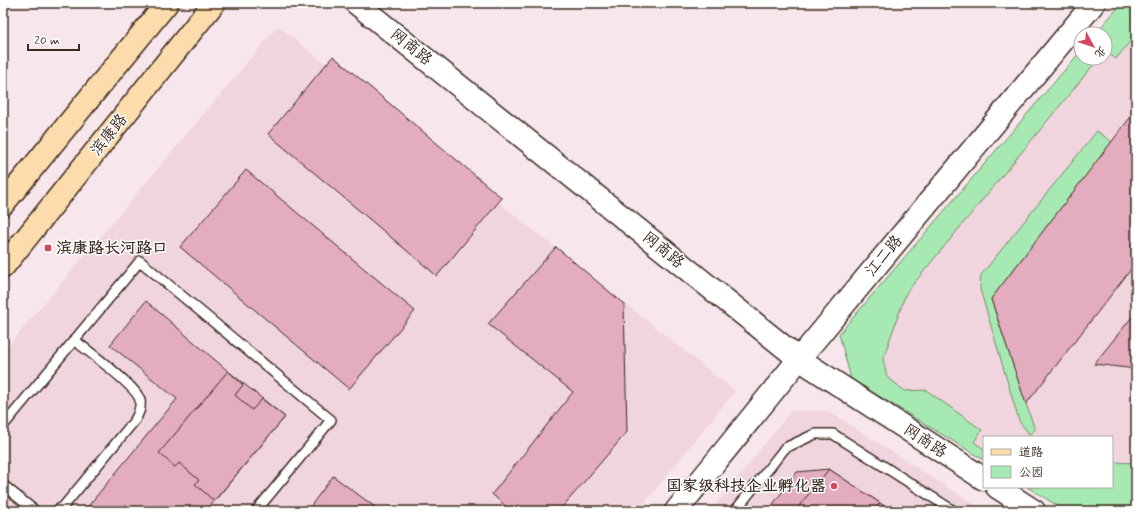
<svg xmlns="http://www.w3.org/2000/svg" width="1139" height="514" font-family="Mynerve,'LXGW WenKai TC',sans-serif">
<style>
.built{fill:#f1d5de}
.green{fill:#a7e9b3;stroke:#718a68}
.building{fill:#e4acbf;stroke:#3b2a1e}
.lines{fill:none;stroke-linecap:round;stroke-linejoin:round}
.service-casing{stroke:#3b2a1e;stroke-width:12}
.tertiary-casing{stroke:#3b2a1e;stroke-width:25}
.primary-casing{stroke:#3b2a1e;stroke-width:25}
.service{stroke:#fff;stroke-width:9}
.tertiary{stroke:#fff;stroke-width:22}
.primary{stroke:#fcdcac;stroke-width:22}
.poi-dot{fill:#d1495b;stroke:#fff;stroke-width:1.5}
.labels{text-anchor:middle;dominant-baseline:central;stroke-width:3;stroke-linejoin:round;paint-order:stroke}
.street-label{font-size:16px;fill:#3b2a1e;stroke:#fff}
.poi-label{font-size:16px;font-weight:bold;fill:#3b2a1e;stroke:#fff;text-anchor:start}
</style>
<rect width="100%" height="100%" fill="#f7e6ec"/>
<filter id="ink" filterUnits="userSpaceOnUse"><feTurbulence type="fractalNoise" baseFrequency=".025" numOctaves="2"/><feDisplacementMap in="SourceGraphic" scale="8" xChannelSelector="R" yChannelSelector="G"/><feConvolveMatrix kernelMatrix="1 2 1 2 8 2 1 2 1" color-interpolation-filters="sRGB"/></filter>
<g filter="url(#ink)">
<g class="built">
<polygon points="1122,3 1136,3 1136,511 1066,511 1027,487 1112,487 1112,437 984,437 984,460 851,379 839,334 1081,51 1081,58 1105,58 1105,34 1095,34"/>
<polygon points="278,26 735,391 638,511 3,511 3,352"/>
<polygon points="791,411 828,411 985,511 711,511"/>
</g>
<g class="green">
<polygon points="1122,3 1136,3 1136,34 1116,59 1105,51 1105,34 1095,34"/>
<polygon points="1081,51 1081,58 1099,58 906,293 883,359 887,377 905,391 926,390 982,430 974,442 984,449 984,460 851,379 839,334"/>
<polygon points="1097,131 1112,142 991,299 1035,430 1029,434 1019,421 980,289 981,275"/>
<polygon points="1112,462 1136,463 1136,511 1066,511 1027,487 1112,487"/>
</g>
<g class="building">
<polygon points="333,56 502,198 437,276 268,134"/>
<polygon points="1136,110 1136,263 1026,404 991,299"/>
<polygon points="246,170 415,311 349,389 180,247"/>
<polygon points="556,247 624,304 627,432 559,511 511,511 492,494 573,392 488,324"/>
<polygon points="146,301 228,371 285,417 206,511 84,511 177,399 110,345"/>
<polygon points="1136,312 1136,369 1094,364"/>
<polygon points="228,371 243,385 235,395 252,410 262,399 285,417 214,501 195,484 199,480 179,463 175,467 159,453"/>
<polygon points="829,469 892,511 768,511 797,472"/>
<polygon points="829,469 880,503 873,511 795,511"/>
<polygon points="333,476 375,507 372,511 307,511"/>
<polygon points="3,502 13,511 3,511"/>
</g>
<g class="lines">
<g class="service-casing">
<g id="service">
<polyline points="3,426 140,261 331,420 256,511"/>
<polyline points="3,485 35,511"/>
<path d="M 56,511 L 63,507 L 135,420 C 139,413 141,408 140,400 C 137,387 87,350 74,340"/>
<polyline points="735,511 785,448 815,434 833,434 954,511"/>
</g>
</g>
<g class="tertiary-casing">
<g id="tertiary">
<polyline points="356,3 799,359 984,479"/>
<polyline points="997,487 1034,511"/>
<polyline points="676,511 799,359 1094,3"/>
</g>
</g>
<g class="primary-casing">
<g id="primary">
<polyline points="3,204 167,3"/>
<polyline points="3,267 214,3"/>
</g>
</g>
<use href="#service" class="service"/>
<use href="#tertiary" class="tertiary"/>
<use href="#primary" class="primary"/>
</g>
</g>
<g class="poi-dot">
<rect x="44" y="244" width="8" height="8" rx="2"/>
<circle cx="834" cy="486" r="4"/>
</g>
<g class="labels">
<g class="street-label">
<text transform="translate(411 47) rotate(39)">网商路</text>
<text transform="translate(109 135) rotate(-51)">滨康路</text>
<text transform="translate(663 250) rotate(39)">网商路</text>
<text transform="translate(884 256) rotate(-50)">江二路</text>
<text transform="translate(925 441) rotate(33)">网商路</text>
</g>
<g class="poi-label">
<text x="56" y="248">滨康路长河路口</text>
<text x="826" y="486" text-anchor="end">国家级科技企业孵化器</text>
</g>
</g>
<rect width="1139" height="514" fill="none" stroke="#fff" stroke-width="16"/>
<rect x="8" y="8" width="1123" height="498" fill="none" stroke="#3b2a1e" stroke-width="1.5" filter="url(#ink)"/>
<rect x="983" y="436" width="130" height="52" fill="#ffffff" stroke="#b1aaa5"/>
<rect x="991" y="449" width="20" height="6" fill="#fcdcac" stroke="#b1aaa5"/>
<text x="1019" y="456" font-size="12" fill="#3b2a1e">道路</text>
<rect x="991" y="466" width="20" height="12" fill="#a7e9b3" stroke="#b1aaa5"/>
<text x="1019" y="476" font-size="12" fill="#3b2a1e">公园</text>
<g transform="translate(1093 46) rotate(130)"><circle r="19" fill="#ffffff" stroke="#b1aaa5"/>
<path d="M0-3L7 15L0 10L-7 15Z" fill="#d1495b"/>
<text y="-6" font-size="11" font-weight="bold" text-anchor="middle" fill="#3b2a1e">北</text>
</g>
<path d="M28 44v6h51v-6" fill="none" stroke="#3b2a1e" stroke-width="2"/>
<text x="34" y="44" font-size="12" fill="#3b2a1e" stroke="#ffffff" stroke-width="3" paint-order="stroke">20 m</text>
</svg>
